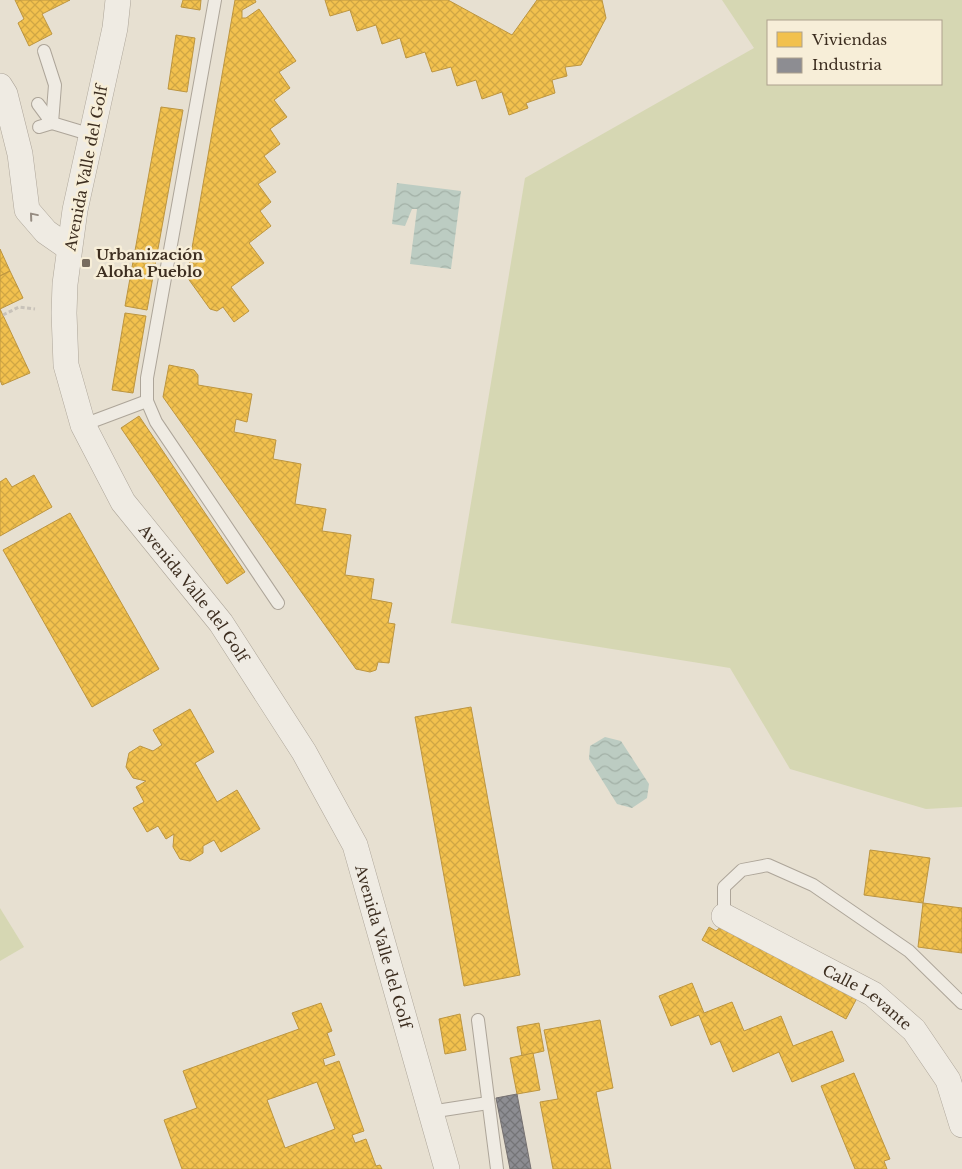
<svg xmlns="http://www.w3.org/2000/svg" width="962" height="1169" font-family="'Libre Baskerville',serif">
<style>
.grass{fill:#d6d7b3;fill-rule:evenodd}
.water{fill:url(#water-waves)}
.homes{fill:url(#homes-cross-hatch);stroke:#bc9540;fill-rule:evenodd}
.industry{fill:url(#industry-cross-hatch);stroke:#757070}
.lines{fill:none;stroke-linecap:round;stroke-linejoin:round}
.service-casing{stroke:#ada599;stroke-width:14}
.minor-casing{stroke:#ada599;stroke-width:26}
.path{stroke:#c8c2b9;stroke-width:3;stroke-dasharray:4 2.5;stroke-linecap:butt}
.service{stroke:#efebe3;stroke-width:12}
.minor{stroke:#efebe3;stroke-width:25}
.oneway{stroke:#968c82}
.poi-dot{fill:#786c5e;stroke:#f7eed8;stroke-width:2}
.labels{text-anchor:middle;dominant-baseline:central;stroke-width:5;stroke-linejoin:round;paint-order:stroke}
.street-label{font-size:15px;fill:#3d2e20;stroke:#f7eed8}
.poi-label{font-size:15px;font-weight:bold;fill:#3d2e20;stroke:#f7eed8;text-anchor:start}
</style>
<defs>
<pattern id="water-waves" width="16" height="10" patternUnits="userSpaceOnUse" patternTransform="scale(1.25)"><rect width="16" height="10" fill="#bcccc2"/><path d="M0 5q4-4 8 0t8 0" fill="none" stroke="#a2b0a6"/></pattern>
<pattern id="homes-cross-hatch" width="8" height="8" patternUnits="userSpaceOnUse" patternTransform="scale(1.25)"><rect width="8" height="8" fill="#f2c14e"/><path d="M0 0l8 8M0 8l8-8" fill="none" stroke="#d0a644"/></pattern>
<pattern id="industry-cross-hatch" width="8" height="8" patternUnits="userSpaceOnUse" patternTransform="scale(1.25)"><rect width="8" height="8" fill="#8d8d92"/><path d="M0 0l8 8M0 8l8-8" fill="none" stroke="#747477"/></pattern>
</defs>
<rect width="100%" height="100%" fill="#e7e0d1"/>
<g class="grass">
<path d="M 722,0 L 962,0 L 962,807 L 926,809 L 790,769 L 730,668 L 451,623 L 525,178 L 754,48 ZM 941,21 L 941,84 L 768,84 L 768,21 Z"/>
<polygon points="0,908 24,947 0,961"/>
</g>
<g class="water">
<polygon points="397,183 461,191 451,269 410,264 417,209 412,209 405,226 392,224"/>
<polygon points="605,737 621,741 649,784 647,798 632,808 617,804 589,759 590,746"/>
</g>
<g class="homes">
<polygon points="15,0 70,0 42,14 52,34 29,46 18,23 24,19"/>
<polygon points="183,0 201,0 200,10 181,7"/>
<polygon points="235,0 255,0 256,2 242,10 242,18 246,18 259,9 296,61 279,72 290,88 274,100 287,117 270,129 280,144 264,156 276,172 258,184 271,202 260,211 271,226 249,243 264,263 231,287 249,311 234,322 223,307 217,311 210,309 187,277"/>
<polygon points="325,0 448,0 512,35 537,0 602,0 606,18 581,65 565,67 567,76 552,80 555,93 526,103 528,108 509,115 502,92 482,99 476,80 457,86 451,67 432,72 425,52 406,58 400,38 382,44 376,25 357,31 350,10 330,16"/>
<polygon points="176,35 195,38 187,92 168,89"/>
<polygon points="161,107 183,110 147,310 125,306"/>
<polygon points="0,249 10,271 0,276"/>
<polygon points="10,271 23,298 0,309 0,276"/>
<polygon points="0,309 30,373 2,385 0,380"/>
<polygon points="125,313 146,316 133,393 112,390"/>
<polygon points="169,365 194,370 198,375 198,385 252,394 247,422 236,419 234,432 276,440 273,459 301,464 295,504 326,509 322,531 351,535 345,575 374,579 371,599 392,603 388,623 395,624 389,663 378,662 376,670 370,672 356,669 163,397"/>
<polygon points="139,416 245,572 227,584 121,428"/>
<polygon points="34,475 52,507 0,536 0,482 6,478 12,487"/>
<polygon points="70,513 159,669 92,707 3,550"/>
<polygon points="471,707 520,975 464,986 415,717"/>
<polygon points="190,709 214,752 195,763 217,802 237,790 260,829 221,852 214,840 203,846 203,853 190,861 180,859 173,847 174,834 166,839 158,826 147,832 133,808 144,802 136,787 146,781 133,778 126,767 129,753 140,746 153,751 162,745 153,730"/>
<polygon points="870,850 930,858 923,903 864,895"/>
<polygon points="923,903 962,908 962,953 918,947"/>
<polygon points="723,925 857,998 846,1019 702,940 709,927 716,931"/>
<polygon points="692,983 704,1013 732,1002 744,1031 781,1016 793,1046 832,1031 844,1061 792,1082 779,1052 733,1072 720,1041 711,1045 699,1015 671,1026 659,996"/>
<path d="M 321,1003 L 332,1031 L 327,1033 L 335,1055 L 323,1059 L 325,1066 L 339,1061 L 364,1131 L 352,1135 L 355,1143 L 366,1139 L 376,1166 L 380,1165 L 382,1169 L 182,1169 L 164,1120 L 197,1108 L 183,1071 L 299,1029 L 292,1013 ZM 317,1082 L 335,1129 L 285,1148 L 267,1100 Z"/>
<polygon points="460,1014 466,1050 445,1054 439,1019"/>
<polygon points="600,1020 613,1088 596,1092 611,1169 553,1169 540,1102 558,1099 544,1030"/>
<polygon points="539,1023 544,1051 522,1056 517,1027"/>
<polygon points="533,1053 540,1090 517,1094 510,1058"/>
<polygon points="854,1073 890,1159 884,1161 887,1169 855,1169 821,1086"/>
</g>
<polygon class="industry" points="517,1094 531,1169 510,1169 496,1098"/>
<g class="lines">
<g class="service-casing">
<g id="service">
<polyline points="44,51 55,85 52,123 92,135"/>
<polyline points="38,104 52,123 39,127"/>
<polyline points="147,401 156,422 278,603"/>
<polyline points="83,425 147,401 147,378 215,0"/>
<polyline points="724,916 724,887 742,870 768,865 813,885 909,951 962,1003"/>
<polyline points="478,1020 497,1169"/>
<polyline points="430,1112 488,1103"/>
</g>
</g>
<g class="minor-casing">
<g id="minor">
<path id="s1" d="M 118,0 L 115,28 L 75,210 L 65,284 L 64,313 L 66,365 L 83,425 L 123,502 L 221,623 L 304,752 L 355,845 L 447,1169"/>
<polyline points="0,86 5,94 20,154 27,210 46,232 69,248"/>
<path id="s2" d="M 724,916 L 873,994 L 914,1030 L 948,1080 L 962,1125"/>
</g>
</g>
<polyline class="path" points="3,315 19,307 35,309"/>
<use href="#service" class="service"/>
<use href="#minor" class="minor"/>
</g>
<defs><path id="oneway-chevron" d="M-2-3.5L2.5 0L-2 3.5" fill="none" stroke-width="1.6" stroke-linecap="round" stroke-linejoin="round" transform="scale(1.25)"/></defs>
<use class="oneway" href="#oneway-chevron" transform="translate(33 216) rotate(-130)"/>
<rect class="poi-dot" x="81" y="258" width="10" height="10" rx="2.5"/>
<g class="labels">
<g class="street-label">
<text transform="translate(86 168) rotate(-79)">Avenida Valle del Golf</text>
<text stroke="none"><textPath href="#s1" startOffset="635">Avenida Valle del Golf</textPath></text>
<text stroke="none"><textPath href="#s1" startOffset="1040">Avenida Valle del Golf</textPath></text>
<text stroke="none"><textPath href="#s2" startOffset="165">Calle Levante</textPath></text>
</g>
<g class="poi-label">
<text x="96" y="254">Urbanización<tspan x="96" dy="17">Aloha Pueblo</tspan></text>
</g>
</g>
<rect x="767" y="20" width="175" height="65" fill="#f7eed8" stroke="#ada18e"/>
<rect x="777" y="32" width="25" height="15" fill="#f2c14e" stroke="#ada18e"/>
<text x="812" y="45" font-size="15" fill="#3d2e20">Viviendas</text>
<rect x="777" y="58" width="25" height="15" fill="#8d8d92" stroke="#ada18e"/>
<text x="812" y="70" font-size="15" fill="#3d2e20">Industria</text>
</svg>
